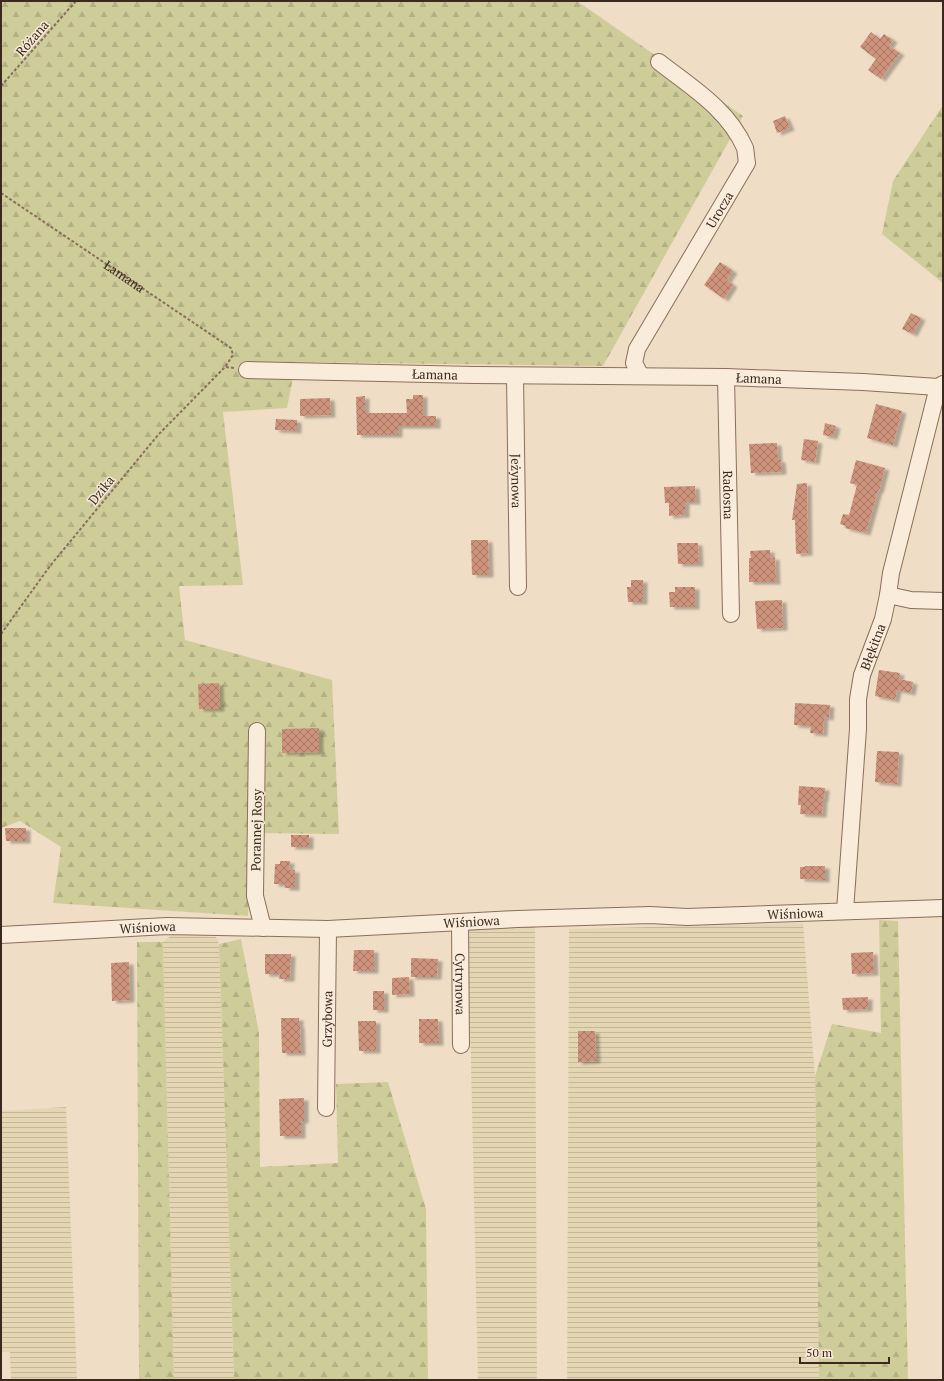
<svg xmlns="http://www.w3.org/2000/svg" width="944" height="1381" font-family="'PT Serif',serif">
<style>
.farmland{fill:url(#farmland-rules)}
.forest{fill:url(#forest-firs)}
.building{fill:url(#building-cross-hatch);filter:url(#shadow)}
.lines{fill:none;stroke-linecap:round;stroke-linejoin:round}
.minor-casing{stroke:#8b6e5b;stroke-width:18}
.path{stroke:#8b6e5b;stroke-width:2;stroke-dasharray:3 2;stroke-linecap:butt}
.minor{stroke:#f9ecda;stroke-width:16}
.labels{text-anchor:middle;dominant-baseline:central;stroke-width:3;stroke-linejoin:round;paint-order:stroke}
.street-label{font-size:13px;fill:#3b291f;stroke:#f6e9d6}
</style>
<defs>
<pattern id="farmland-rules" width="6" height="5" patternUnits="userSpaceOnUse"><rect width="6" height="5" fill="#e5d6b3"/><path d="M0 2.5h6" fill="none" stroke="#c5b89a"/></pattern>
<pattern id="forest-firs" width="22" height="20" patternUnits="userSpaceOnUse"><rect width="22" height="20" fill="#cecd9a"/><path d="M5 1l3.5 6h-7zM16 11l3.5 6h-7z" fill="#b2b084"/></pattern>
<pattern id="building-cross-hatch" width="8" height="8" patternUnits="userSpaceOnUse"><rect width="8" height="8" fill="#cd937c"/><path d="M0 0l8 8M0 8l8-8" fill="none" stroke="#a87865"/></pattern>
<filter id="shadow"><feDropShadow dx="4.5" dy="2.5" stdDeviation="1" flood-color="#0004"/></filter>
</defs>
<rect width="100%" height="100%" fill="#efddc6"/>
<g class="farmland">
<polygon points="803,923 815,1076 819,1380 567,1380 569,929"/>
<polygon points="535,924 537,1380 478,1380 468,928"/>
<polygon points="173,934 216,937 219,944 234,1380 174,1380 163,942"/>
<polygon points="66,1107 77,1380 11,1380 10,1352 1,1352 1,1111"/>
</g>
<g class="forest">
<polygon points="1,1 577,1 743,116 603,366 296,362 287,408 223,412 243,585 179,586 185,640 332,680 339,834 249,833 248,916 53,903 61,847 20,821 1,828"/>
<polygon points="943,105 943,283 882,234 893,181"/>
<polygon points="879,920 898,921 908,1380 819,1380 815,1076 832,1024 881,1033"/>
<polygon points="241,939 259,1033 260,1167 338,1163 336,1084 388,1082 426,1209 428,1380 234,1380 219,944"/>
<polygon points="137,942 163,942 174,1380 139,1380"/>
</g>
<g class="building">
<polygon points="871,32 880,39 884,34 893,40 889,46 900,53 881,79 868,70 876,59 860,47"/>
<polygon points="785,116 790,128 777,133 773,121"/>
<polygon points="720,262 733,271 727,280 733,285 724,299 704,285"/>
<polygon points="911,313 921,318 913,334 902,329"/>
<polygon points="413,395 423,395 423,416 436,416 436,426 398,426 398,435 357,435 356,397 365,396 365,413 407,413 406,399 413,399"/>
<polygon points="330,398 331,415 300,416 300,399"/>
<polygon points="876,404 902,411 893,445 867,438"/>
<polygon points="276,419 297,420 297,431 275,430"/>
<polygon points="825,423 836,426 833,437 823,435"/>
<polygon points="804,439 818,441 815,462 801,460"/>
<polygon points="777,443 778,460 781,460 782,472 751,473 749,444"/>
<polygon points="856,460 885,468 879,491 878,490 866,533 845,528 846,526 840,524 843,514 849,515 857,485 850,483"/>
<polygon points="807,483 808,553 796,554 795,520 792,520 797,484"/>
<polygon points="695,486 696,502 685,502 685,515 669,516 669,503 665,503 664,487"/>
<polygon points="471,540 488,540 489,575 472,575"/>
<polygon points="677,543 698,543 699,564 678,564"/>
<polygon points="770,550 770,558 775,557 776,582 749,582 749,558 751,558 750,551"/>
<polygon points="631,580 643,580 643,602 628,602 627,587 631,587"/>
<polygon points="675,587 695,587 695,607 670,607 669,592 675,592"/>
<polygon points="782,600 783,628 757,629 755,601"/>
<polygon points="879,670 900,673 899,679 913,682 911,693 897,690 895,700 875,696"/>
<polygon points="219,683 220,709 199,709 198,684"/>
<polygon points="795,703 830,705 829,718 824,717 823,734 810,733 811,726 794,725"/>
<polygon points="319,728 319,752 282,753 282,729"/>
<polygon points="877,751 899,752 897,784 875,782"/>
<polygon points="799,786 825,788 824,799 823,799 822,815 800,814 801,805 798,805"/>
<polygon points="5,828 26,828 26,841 6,841"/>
<rect x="291" y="835" width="18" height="12"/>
<polygon points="280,861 290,861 289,870 295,870 295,888 285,888 285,884 274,884 275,864 280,864"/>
<polygon points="805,866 825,866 825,880 800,879 800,867 805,867"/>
<polygon points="354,950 374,950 374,971 353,971"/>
<polygon points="873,952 874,973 852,974 851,953"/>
<polygon points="265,954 291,954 290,979 279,979 280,974 265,974"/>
<polygon points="411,958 438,959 437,977 411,977"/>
<polygon points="129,962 130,1000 112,1001 111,963"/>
<polygon points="409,977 410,994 392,995 392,978"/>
<rect x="373" y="991" width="11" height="19"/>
<polygon points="868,997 868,1009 843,1010 842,998"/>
<polygon points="281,1018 299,1018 299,1026 300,1026 301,1053 282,1053"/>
<polygon points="419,1019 438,1019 439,1043 419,1043"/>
<polygon points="358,1021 376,1021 376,1051 359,1051"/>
<polygon points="578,1031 595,1031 596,1061 578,1062"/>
<polygon points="304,1098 304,1121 301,1121 301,1136 280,1136 279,1099"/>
</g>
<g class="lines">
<g class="minor-casing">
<g id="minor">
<path id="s2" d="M 247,370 L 475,375 L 726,377 L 863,382 L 938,387 L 943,384"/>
<path id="s3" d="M 515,376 L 518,587"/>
<path id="s4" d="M 641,376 L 634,363 L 637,349 L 747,163 C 746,158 746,152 745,148 C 728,109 691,87 659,62"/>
<path id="s5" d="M 726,377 L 731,614"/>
<polyline points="888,595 911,600 943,601"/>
<polyline points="257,731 255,896 263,928"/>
<path id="s6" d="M 845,911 L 858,729 L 858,699 L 862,675 L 883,619 L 888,595 L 891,573 L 938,387"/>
<path id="s7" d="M 460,922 L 461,1045"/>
<path id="s8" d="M 1,935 L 167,926 L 328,929 L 517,919 L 650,915 L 687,917 L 943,908"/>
<path id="s9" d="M 326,1108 L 328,929"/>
</g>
</g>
<g class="path">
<polyline points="1,86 76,1"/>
<path id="s1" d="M 1,193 L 231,348 L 233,355 L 225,367 L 235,368"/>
<polyline points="1,634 50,566 158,435 225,367"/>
</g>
<use href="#minor" class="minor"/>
</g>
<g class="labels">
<g class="street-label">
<text transform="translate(32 38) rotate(-49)">Różana</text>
<text stroke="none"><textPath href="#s4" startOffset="191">Urocza</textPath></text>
<text stroke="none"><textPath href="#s1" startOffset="149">Łamana</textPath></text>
<text stroke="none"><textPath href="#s2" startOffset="188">Łamana</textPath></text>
<text stroke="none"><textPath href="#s2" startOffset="512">Łamana</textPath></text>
<text stroke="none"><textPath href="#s3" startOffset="105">Jeżynowa</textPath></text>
<text transform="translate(101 490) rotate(-51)">Dzika</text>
<text stroke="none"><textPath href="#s5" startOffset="118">Radosna</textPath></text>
<text stroke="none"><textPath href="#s6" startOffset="267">Błękitna</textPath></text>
<text transform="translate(256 830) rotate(-89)">Porannej Rosy</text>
<text stroke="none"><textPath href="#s8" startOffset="795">Wiśniowa</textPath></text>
<text stroke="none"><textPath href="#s8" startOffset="471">Wiśniowa</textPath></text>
<text stroke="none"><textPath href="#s8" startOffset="147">Wiśniowa</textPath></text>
<text stroke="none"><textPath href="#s7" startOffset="62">Cytrynowa</textPath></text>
<text stroke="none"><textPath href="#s9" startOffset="89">Grzybowa</textPath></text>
</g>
</g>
<rect width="944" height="1381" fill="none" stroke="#3b291f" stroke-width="4"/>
<path d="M800 1357v6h89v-6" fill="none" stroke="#3b291f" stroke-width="2"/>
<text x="806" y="1357" font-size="12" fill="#3b291f" stroke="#f6e9d6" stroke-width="3" paint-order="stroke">50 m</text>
</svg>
